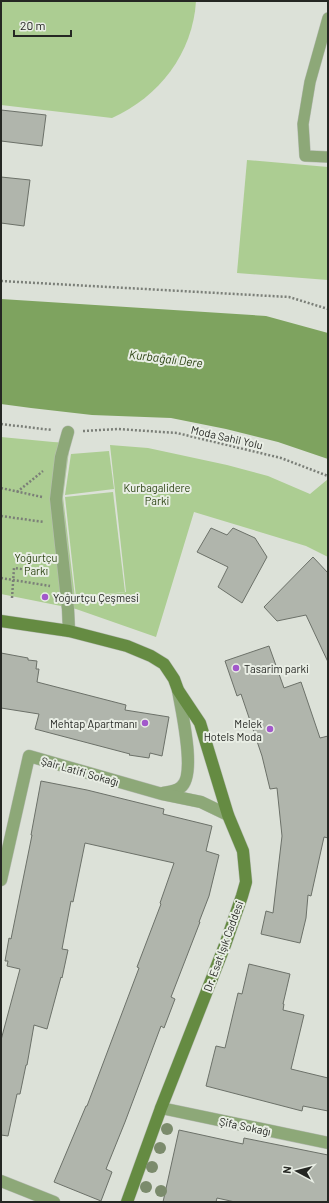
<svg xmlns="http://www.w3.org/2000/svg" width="329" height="1203" font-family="Barlow,sans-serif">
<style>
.green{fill:#accd92}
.water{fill:#7ea35f}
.building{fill:#b0b5ac;stroke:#6c7169}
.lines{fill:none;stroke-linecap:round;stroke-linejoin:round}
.lane-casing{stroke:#b7bcb4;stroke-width:12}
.street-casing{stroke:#b7bcb4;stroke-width:13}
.secondary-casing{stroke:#b7bcb4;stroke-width:13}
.path{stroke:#7b7f78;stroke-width:2.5;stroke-dasharray:2 2;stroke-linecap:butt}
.lane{stroke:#8da878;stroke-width:11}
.street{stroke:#8da878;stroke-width:12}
.secondary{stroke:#658b42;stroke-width:12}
.tree{fill:#7b8b6c}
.poi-dot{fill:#a258cb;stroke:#e9eee5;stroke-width:1.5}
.labels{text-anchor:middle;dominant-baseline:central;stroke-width:4;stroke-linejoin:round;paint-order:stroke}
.street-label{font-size:11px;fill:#252723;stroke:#e9eee5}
.park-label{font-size:11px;fill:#2c4413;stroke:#e9eee5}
.poi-label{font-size:11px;fill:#252723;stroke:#e9eee5;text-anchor:start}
.water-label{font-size:12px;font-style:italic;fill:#2a4211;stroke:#e9eee5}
</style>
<rect width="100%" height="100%" fill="#dce1d8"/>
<g class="green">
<path d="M 1,1 L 196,1 C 193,53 159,97 112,118 L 1,105 Z"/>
<polygon points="247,160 328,167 328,280 237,273"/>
<polygon points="1,437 53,442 70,443 63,497 75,598 126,592 110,445 148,448 227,465 268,476 310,494 328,479 328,557 306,546 194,512 156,637 76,609 1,594"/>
<polygon points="109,451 114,489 65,495 71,454"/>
<polygon points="113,492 125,592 76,597 65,497"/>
</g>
<polygon class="water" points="1,299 266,316 328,333 328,459 278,442 226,429 171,418 92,415 31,408 1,404"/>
<g class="building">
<polygon points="1,110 46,115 42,146 1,141"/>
<polygon points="1,177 30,180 24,226 1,223"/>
<polygon points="211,528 227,535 233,528 255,538 267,557 242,603 218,587 228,567 197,552"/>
<polygon points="313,557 328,573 328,662 306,615 277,621 264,607"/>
<polygon points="269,646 284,688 301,682 320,738 328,736 328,838 324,837 311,896 308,895 306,918 300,943 261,934 266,911 273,913 282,836 277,788 270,789 262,756 241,694 237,696 225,661"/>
<polygon points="1,653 28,658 28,660 37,661 36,669 39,669 37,682 126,705 125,710 169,717 162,756 150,753 149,758 129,755 130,754 35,729 39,714 1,708"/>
<polygon points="41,781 87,790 164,809 163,814 212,826 206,851 219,855 209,896 199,922 200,922 171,997 175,999 164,1028 161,1026 125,1122 106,1169 112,1172 101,1201 54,1182 86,1106 87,1106 139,968 137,967 161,904 160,903 174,863 85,843 73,902 71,901 62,949 68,950 62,978 61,977 47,1029 34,1025 27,1065 26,1065 20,1094 17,1094 8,1136 1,1135 1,1040 20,969 7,966 8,961 5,961 9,938 11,939 32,835 31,835"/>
<polygon points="249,964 290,974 283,1004 284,1004 283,1010 304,1015 291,1069 328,1078 328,1111 303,1106 302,1111 206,1086 216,1046 225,1048 238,993 242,994"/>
<polygon points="179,1130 243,1144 244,1138 328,1155 328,1202 235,1202 217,1198 216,1202 163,1202"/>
</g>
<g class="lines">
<g class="lane-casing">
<polyline id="lane" points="328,18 310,82 303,124 305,156 328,157"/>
</g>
<g class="street-casing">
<g id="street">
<polyline points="68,432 61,457 56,499 68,609 69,631"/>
<path d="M 163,793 C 168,792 177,791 181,787 C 197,775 181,709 178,690"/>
<polyline points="1,880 29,756 162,794 201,802 228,815"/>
<polyline points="161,1108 328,1143"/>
<polyline points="1,1181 54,1202"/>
</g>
</g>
<g class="secondary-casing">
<polyline id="secondary" points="1,621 69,631 127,646 151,656 164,664 174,679 178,690 200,723 228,815 243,851 246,882 242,896 225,945 161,1108 127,1202"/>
</g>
<g class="path">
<polyline points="1,281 289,297 328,309"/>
<polyline points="1,424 52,430"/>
<polyline points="83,431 118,429 177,433 281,458 328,476"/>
<polyline points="1,488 42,497"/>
<polyline points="17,492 43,471"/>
<polyline points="1,516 44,522"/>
<polyline points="1,578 50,586"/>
<polyline points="12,598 14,568 49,573"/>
</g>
<use href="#lane" class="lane"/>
<use href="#street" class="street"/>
<use href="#secondary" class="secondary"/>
</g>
<g class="tree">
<circle cx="167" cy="1129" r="6"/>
<circle cx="160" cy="1148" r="6"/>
<circle cx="152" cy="1167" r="6"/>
<circle cx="146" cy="1187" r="6"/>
<circle cx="161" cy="1191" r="6"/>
</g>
<g class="poi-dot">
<circle cx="45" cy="597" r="4"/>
<circle cx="236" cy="668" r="4"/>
<circle cx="145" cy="723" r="4"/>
<circle cx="270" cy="729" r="4"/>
</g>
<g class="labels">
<g class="street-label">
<text transform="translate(227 437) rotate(13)">Moda Sahil Yolu</text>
<text transform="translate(80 771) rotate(16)">Şair Latifi Sokağı</text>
<text transform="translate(223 946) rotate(-70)">Dr. Esat Işık Caddesi</text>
<text transform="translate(245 1126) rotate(12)">Şifa Sokağı</text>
</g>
<g class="park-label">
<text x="157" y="487">Kurbagalidere<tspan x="157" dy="13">Parki</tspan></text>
<text x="36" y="557">Yoğurtçu<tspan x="36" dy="13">Parkı</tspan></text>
</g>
<g class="poi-label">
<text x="53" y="597">Yoğurtçu Çeşmesi</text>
<text x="244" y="668">Tasarim parki</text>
<text x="137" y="723" text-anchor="end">Mehtap Apartmanı</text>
<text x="262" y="723" text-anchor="end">Melek<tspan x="262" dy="13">Hotels Moda</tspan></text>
</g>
<g class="water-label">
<text transform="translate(166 358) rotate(7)">Kurbağalı Dere</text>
</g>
</g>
<rect width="329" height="1203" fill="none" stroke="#252723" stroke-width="4"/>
<g transform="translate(297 1171) rotate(277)" stroke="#e9eee5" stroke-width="3" paint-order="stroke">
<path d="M0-3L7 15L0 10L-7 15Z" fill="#252723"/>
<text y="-6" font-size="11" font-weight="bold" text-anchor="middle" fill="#252723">N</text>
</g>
<path d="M14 30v6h57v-6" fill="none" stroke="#252723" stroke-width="2"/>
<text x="20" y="30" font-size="12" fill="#252723" stroke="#e9eee5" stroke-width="3" paint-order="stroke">20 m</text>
</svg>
